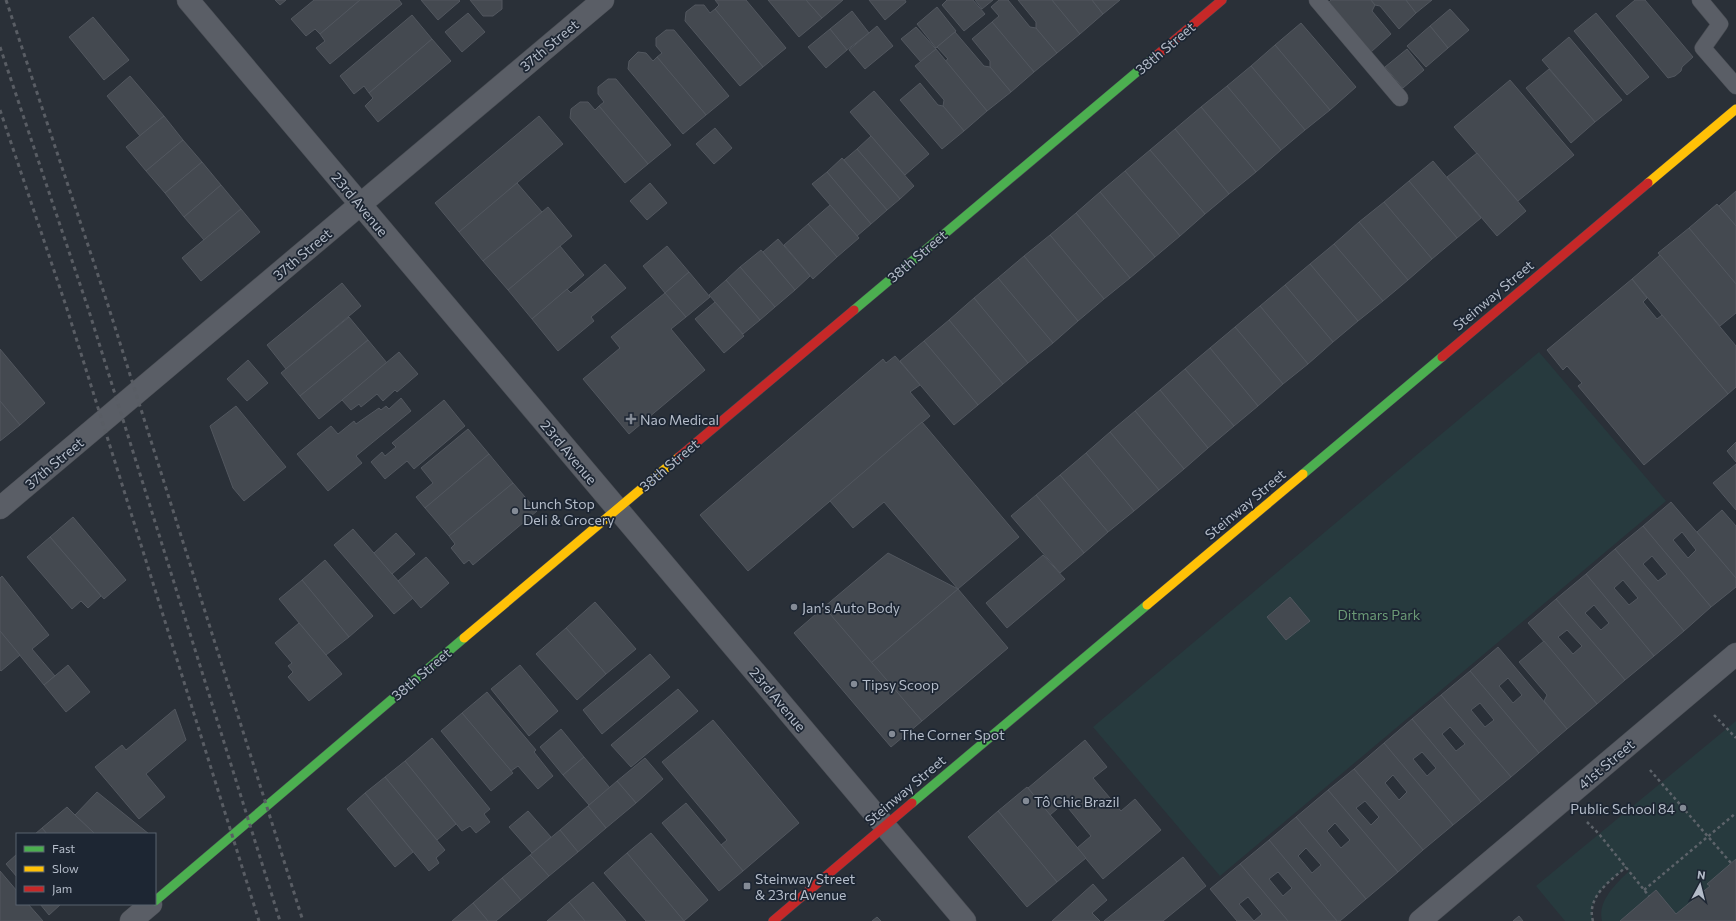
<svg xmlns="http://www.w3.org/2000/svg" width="1736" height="921" font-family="Commissioner,sans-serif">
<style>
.green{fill:#273a3e}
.building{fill:#444950;stroke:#52575f;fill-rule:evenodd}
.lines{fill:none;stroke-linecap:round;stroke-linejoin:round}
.lane-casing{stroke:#484c53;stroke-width:17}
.street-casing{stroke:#484c53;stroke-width:23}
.fast-casing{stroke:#484c53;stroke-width:10}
.slow-casing{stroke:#484c53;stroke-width:10}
.jam-casing{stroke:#484c53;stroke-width:10}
.path{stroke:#5d636a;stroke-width:2.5;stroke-dasharray:3 3;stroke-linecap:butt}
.lane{stroke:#5a5e66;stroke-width:16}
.street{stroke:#5a5e66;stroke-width:22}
.fast{stroke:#4caf50;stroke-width:9}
.slow{stroke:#ffc107;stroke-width:9}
.jam{stroke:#c62828;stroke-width:9}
.rail{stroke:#595d64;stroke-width:3;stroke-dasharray:4 4;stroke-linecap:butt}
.poi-dot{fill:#848b96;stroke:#1d2633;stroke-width:1.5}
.labels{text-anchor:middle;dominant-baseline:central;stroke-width:3.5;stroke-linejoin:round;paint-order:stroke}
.street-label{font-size:14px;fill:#b4bcc9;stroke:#1d2633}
.poi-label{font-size:14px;fill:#b4bcc9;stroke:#1d2633;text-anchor:start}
.park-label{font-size:14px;fill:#6b9a76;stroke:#1d2633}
</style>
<rect width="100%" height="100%" fill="#2a3038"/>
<g class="green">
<polygon points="1539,352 1666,501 1220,876 1093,727"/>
<path d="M 1736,721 L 1736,859 L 1708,883 L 1710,886 L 1676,914 L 1656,890 L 1620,921 L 1602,921 C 1597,901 1616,884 1629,871 L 1626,868 C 1610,881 1586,897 1593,921 L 1565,921 L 1536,886 Z"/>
</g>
<g class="building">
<polygon points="275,0 286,0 280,5"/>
<polygon points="314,0 360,0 320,34 315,29 306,36 291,19"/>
<polygon points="360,0 399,0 402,4 330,64 316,48 325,41 320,34"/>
<polygon points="421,0 459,0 460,1 438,20"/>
<polygon points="470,0 502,0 502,9 493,16 483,16"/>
<polygon points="715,0 746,0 786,48 763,67 715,9 719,5"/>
<polygon points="768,0 806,0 822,18 799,37"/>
<polygon points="806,0 843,0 822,18"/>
<polygon points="869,0 905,0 906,2 885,20"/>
<polygon points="947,0 973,0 985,14 964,31 942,5"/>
<polygon points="975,0 993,0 982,9"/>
<polygon points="999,0 1008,0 1030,27 1036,28 1057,53 1034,72 992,22 999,16 991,7"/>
<polygon points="1018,0 1052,0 1080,34 1057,53 1036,28 1036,22"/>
<polygon points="1052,0 1092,0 1103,14 1080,34"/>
<polygon points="1092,0 1120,0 1103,14"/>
<polygon points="1331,0 1371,0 1375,5 1372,11 1391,34 1371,52 1329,2"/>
<polygon points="1371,0 1406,0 1416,13 1399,29 1380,6 1375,5"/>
<polygon points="1406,0 1432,0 1416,13"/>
<polygon points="1635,0 1645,0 1693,57 1682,67 1681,71 1675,76 1668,78 1616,16"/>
<polygon points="695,5 704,5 710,13 715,9 763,67 740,86 685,21 686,12"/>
<polygon points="937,7 956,31 936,48 917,24"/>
<polygon points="1450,9 1469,30 1448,48 1430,26"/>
<polygon points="852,11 869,33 847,50 830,29"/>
<polygon points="468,13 485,32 462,52 445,32"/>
<polygon points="1596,13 1649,77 1627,95 1574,31"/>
<polygon points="412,15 432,39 369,93 364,86 354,94 340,76"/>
<polygon points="93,17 129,60 104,80 69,37"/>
<polygon points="992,22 1034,72 1011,92 990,67 990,61 972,39"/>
<polygon points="1301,23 1356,87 1330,110 1275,45"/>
<polygon points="877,26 893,46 865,69 849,50"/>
<polygon points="1430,26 1448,48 1426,67 1407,46"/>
<polygon points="916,27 936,49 921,62 901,39"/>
<polygon points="830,29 847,50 826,68 808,47"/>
<polygon points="666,30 674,30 729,96 706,115 657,57 662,53 656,46 656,38"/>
<polygon points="955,32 984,66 990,67 1011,92 987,111 945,61 948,59 937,47"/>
<polygon points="1569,37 1622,100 1595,122 1542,60"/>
<polygon points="432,39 451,61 378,122 365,106 373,98 369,93"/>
<polygon points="1275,45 1330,110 1305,130 1251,66"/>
<polygon points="936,49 987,111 964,131 943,106 944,100 915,66"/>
<polygon points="1407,49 1424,70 1403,88 1385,67"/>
<polygon points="638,52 646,53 653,61 657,57 706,115 683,134 628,69 629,61"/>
<polygon points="1251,66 1305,130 1281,150 1227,86"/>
<polygon points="1549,69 1595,122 1571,143 1526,88"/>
<polygon points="130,76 164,116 140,136 107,96"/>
<polygon points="608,79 616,79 671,145 648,164 599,106 604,102 598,94 598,87"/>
<polygon points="1510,80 1574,155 1518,201 1454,127"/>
<polygon points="920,83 938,105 943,106 964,131 942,149 900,100"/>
<polygon points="1227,86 1281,150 1256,172 1201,107"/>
<polygon points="874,91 929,154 905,175 850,112"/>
<polygon points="580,102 588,102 595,110 599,106 648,164 625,183 570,118 571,109"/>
<polygon points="1201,107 1256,172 1229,194 1175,129"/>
<polygon points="164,116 183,140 146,171 126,147"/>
<polygon points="539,116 563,144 459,232 435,203"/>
<polygon points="715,128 732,148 714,164 696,144"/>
<polygon points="1175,129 1229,194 1205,214 1150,150"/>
<polygon points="871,136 914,186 900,199 857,149"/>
<polygon points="183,140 202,162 165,193 146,171"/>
<polygon points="857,149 900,199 887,210 844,160"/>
<polygon points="1150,150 1205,214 1180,236 1125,171"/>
<polygon points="1477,153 1526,211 1497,236 1447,177"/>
<polygon points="842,158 887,210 871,224 827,172"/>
<polygon points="1433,161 1481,218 1457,238 1409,181"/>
<polygon points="202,162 221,185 184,217 165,193"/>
<polygon points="1125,171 1180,236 1155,257 1100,192"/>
<polygon points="827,172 871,224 857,236 812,184"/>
<polygon points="1409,181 1457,238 1432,259 1384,202"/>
<polygon points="517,183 542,212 483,261 459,232"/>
<polygon points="650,183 667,203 647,220 630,201"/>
<polygon points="221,185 241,209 204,240 184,217"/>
<polygon points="1736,191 1736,226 1719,206"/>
<polygon points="1100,192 1155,257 1130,278 1076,213"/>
<polygon points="1384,202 1432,259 1408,280 1359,222"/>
<polygon points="1717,204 1736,226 1736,284 1689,228"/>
<polygon points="830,205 859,238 837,257 808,224"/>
<polygon points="548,207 572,236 508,290 483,261"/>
<polygon points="241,209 260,232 201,281 182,258"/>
<polygon points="1076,213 1130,278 1104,299 1050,235"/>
<polygon points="1359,222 1408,280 1383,301 1334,244"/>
<polygon points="808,224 837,257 813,279 784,245"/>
<polygon points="1689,228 1736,284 1736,313 1720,326 1658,253"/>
<polygon points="1050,235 1104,299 1078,321 1024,256"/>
<polygon points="778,239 810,276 795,290 763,252"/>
<polygon points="1334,244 1383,301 1358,321 1310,264"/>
<polygon points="560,246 584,275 532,319 508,290"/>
<polygon points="667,246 689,272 665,293 643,266"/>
<polygon points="761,250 795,290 775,307 740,267"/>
<polygon points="1660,255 1736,346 1736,387 1728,394 1632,279"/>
<polygon points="1024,256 1078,321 1053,343 998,278"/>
<polygon points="605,264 626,288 591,317 594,321 558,351 532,319 567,289 571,293"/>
<polygon points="1310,264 1358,321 1333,342 1285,285"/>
<polygon points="740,267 775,307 760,320 726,280"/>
<polygon points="689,272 710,297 686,317 665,293"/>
<polygon points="998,278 1053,343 1028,363 974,298"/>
<polygon points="1632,279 1647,298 1643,302 1657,319 1662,315 1728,394 1644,465 1578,386 1582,383 1567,366 1563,370 1547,350"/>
<polygon points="726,280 760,320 743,334 709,295"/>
<polygon points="342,283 361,306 286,369 267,345"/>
<polygon points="1285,285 1333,342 1308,364 1260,306"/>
<polygon points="665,293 686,317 671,329 705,370 629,434 583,379 620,348 611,337"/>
<polygon points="974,298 1028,363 1003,384 949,320"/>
<polygon points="715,302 744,336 724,353 695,319"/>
<polygon points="1260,306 1308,364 1283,384 1235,327"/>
<polygon points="349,317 368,340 300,396 281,373"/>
<polygon points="949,320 1003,384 978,405 924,341"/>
<polygon points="1235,327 1283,384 1258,406 1210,348"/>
<polygon points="368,340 387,363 319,419 300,396"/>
<polygon points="924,341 978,405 954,425 900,361"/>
<polygon points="1210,348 1258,406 1234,426 1185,369"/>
<polygon points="0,349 45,403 20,425 0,401"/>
<polygon points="399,352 418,374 397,392 395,390 383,401 377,394 361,407 359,404 351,410 342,400"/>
<polygon points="895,356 920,385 910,392 930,416 748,571 700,515 883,359 886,363"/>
<polygon points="248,360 268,383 247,401 227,379"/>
<polygon points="1185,369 1234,426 1208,448 1160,390"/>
<polygon points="1160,390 1208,448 1184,469 1135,411"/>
<polygon points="401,398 411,411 356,456 362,463 328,491 297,454 331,426 338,434 354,421 356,424 379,408 381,410 386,406 389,409"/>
<polygon points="444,400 465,426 414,469 407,461 385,479 371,462 382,452 385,456 396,447 392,443"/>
<polygon points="0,401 20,425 0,441"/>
<polygon points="236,406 286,467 244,501 233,488 210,426"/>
<polygon points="1135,411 1184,469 1159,490 1110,432"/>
<polygon points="922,422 1019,537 958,589 884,502 853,528 830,501"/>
<polygon points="468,429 489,454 425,508 416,497 433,483 421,468"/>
<polygon points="1110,432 1159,490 1134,511 1086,453"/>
<polygon points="1736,442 1736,462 1727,451"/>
<polygon points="1086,453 1134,511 1108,532 1060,475"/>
<polygon points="489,454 513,483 449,536 425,508"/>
<polygon points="1736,464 1736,510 1713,483"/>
<polygon points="1060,475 1108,532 1084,553 1036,495"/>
<polygon points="513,483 537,511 473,565 469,560 464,564 451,548 455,544 449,536"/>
<polygon points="1036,495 1084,553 1060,573 1011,516"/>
<path d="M 1671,502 L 1736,578 L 1736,587 L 1711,607 L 1643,526 ZM 1682,532 L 1696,550 L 1688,558 L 1673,540 Z"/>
<polygon points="1722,510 1736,526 1736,578 1697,532"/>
<polygon points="73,517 126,580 104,599 50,537"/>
<path d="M 1643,526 L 1711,607 L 1684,631 L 1615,549 ZM 1652,556 L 1667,574 L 1658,581 L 1643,564 Z"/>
<polygon points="353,529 413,598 394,614 334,545"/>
<polygon points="396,533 415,554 392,574 374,553"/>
<polygon points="50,537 101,596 88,608 81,601 72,609 27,557"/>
<path d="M 1615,549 L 1684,631 L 1654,656 L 1586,574 ZM 1623,580 L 1638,598 L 1629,605 L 1614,588 Z"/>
<polygon points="888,553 958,589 871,663 824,607"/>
<polygon points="1043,555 1065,579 1007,628 986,603"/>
<polygon points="426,557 449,583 421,608 398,581"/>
<polygon points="325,560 373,616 349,637 302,580"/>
<path d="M 1586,574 L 1654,656 L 1625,680 L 1556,599 ZM 1594,605 L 1609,623 L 1601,630 L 1585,613 Z"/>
<polygon points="2,576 49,635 32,649 55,676 44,685 0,631 0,578"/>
<polygon points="302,580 349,637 326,655 279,599"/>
<polygon points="958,589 1008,648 922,721 871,663"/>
<polygon points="1290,597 1310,621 1286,640 1267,617"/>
<path d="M 1556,599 L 1625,680 L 1597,704 L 1528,623 ZM 1567,630 L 1582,646 L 1573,654 L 1558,637 Z"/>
<polygon points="595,602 636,649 606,674 566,628"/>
<polygon points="824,607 922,721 891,747 794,633"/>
<polygon points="299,623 342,674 309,701 288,677 293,672 288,666 292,663 275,643"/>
<polygon points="566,628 606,674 577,700 536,654"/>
<polygon points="0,631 20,655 1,671 0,670"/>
<polygon points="1544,641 1597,704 1567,729 1544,701 1547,695 1519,662"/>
<path d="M 1498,647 L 1567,729 L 1539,753 L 1470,671 ZM 1508,678 L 1522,695 L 1513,703 L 1499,686 Z"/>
<polygon points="650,654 670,677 602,734 583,710"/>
<polygon points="68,665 90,692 66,712 44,685"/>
<polygon points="520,665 558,711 529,736 491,689"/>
<path d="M 1470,671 L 1539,753 L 1511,777 L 1441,695 ZM 1480,703 L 1494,720 L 1485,727 L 1471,710 Z"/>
<polygon points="678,689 698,711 631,767 611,745"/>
<polygon points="487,692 536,750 534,752 553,776 538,789 518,766 511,771 462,713"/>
<path d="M 1441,695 L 1511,777 L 1481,802 L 1412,719 ZM 1450,727 L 1465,744 L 1456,751 L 1442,734 Z"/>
<polygon points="175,709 186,740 146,774 165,797 139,819 95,767 122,745 126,750"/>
<polygon points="462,713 513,773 491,791 441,731"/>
<path d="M 1412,719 L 1481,802 L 1453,825 L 1384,743 ZM 1422,752 L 1436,768 L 1427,776 L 1413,759 Z"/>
<polygon points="713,720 799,823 743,871 721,845 727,840 662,762"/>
<polygon points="561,729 584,757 563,775 540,747"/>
<polygon points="432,738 490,809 484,814 490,822 476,833 470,826 462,831 405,761"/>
<polygon points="1085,740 1107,767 1093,778 1121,811 1135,799 1161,830 1103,879 1077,848 1091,836 1064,803 1050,815 1028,788"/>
<path d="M 1384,743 L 1453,825 L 1423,850 L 1354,769 ZM 1393,775 L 1407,792 L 1399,800 L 1385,783 Z"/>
<polygon points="584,757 610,788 589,805 563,775"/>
<polygon points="645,758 663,779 636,803 617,781"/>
<polygon points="405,761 456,824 437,840 385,777"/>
<path d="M 1354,769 L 1423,850 L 1398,872 L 1328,790 ZM 1365,801 L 1379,817 L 1371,825 L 1356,808 Z"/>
<polygon points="385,777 445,850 436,858 439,863 429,871 365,793"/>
<polygon points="617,781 636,803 606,828 588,806"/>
<polygon points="1027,787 1086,858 1057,882 998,811"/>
<path d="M 1328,790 L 1398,872 L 1366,899 L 1296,817 ZM 1335,823 L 1350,840 L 1341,848 L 1327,831 Z"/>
<polygon points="97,792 149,834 95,834 75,815"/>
<polygon points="365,793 413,852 395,867 347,809"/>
<polygon points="686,803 743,871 719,891 662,823"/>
<polygon points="588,806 606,828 578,852 560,830"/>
<polygon points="67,807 75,815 95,834 47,834 42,828"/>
<polygon points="528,811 551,837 532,853 509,827"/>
<polygon points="998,811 1057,882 1027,907 968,837"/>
<path d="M 1296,817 L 1366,899 L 1340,921 L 1337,921 L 1269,840 ZM 1306,848 L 1321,865 L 1312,873 L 1298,856 Z"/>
<polygon points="42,828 47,834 35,834"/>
<polygon points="560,830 578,852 549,876 530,855"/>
<polygon points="651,833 708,900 684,921 627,853"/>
<path d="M 1269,840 L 1337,921 L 1288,921 L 1240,864 ZM 1278,872 L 1292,888 L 1283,896 L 1269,879 Z"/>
<polygon points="627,853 684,921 646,921 604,873"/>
<polygon points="17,854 17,877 6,864"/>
<polygon points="530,855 549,876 521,900 502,878"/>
<polygon points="1183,857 1206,886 1163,921 1104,921"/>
<polygon points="1736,859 1736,921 1620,921 1656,890 1676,914 1710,886 1707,884"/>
<path d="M 1240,864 L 1288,921 L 1237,921 L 1210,889 ZM 1248,897 L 1262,914 L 1254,921 L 1239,904 Z"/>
<polygon points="0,871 17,891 17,904 28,904 43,921 0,921"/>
<polygon points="502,878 521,900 496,921 488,921 473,903"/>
<polygon points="593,882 626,921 585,921 569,902"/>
<polygon points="1093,884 1107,900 1092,913 1100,921 1052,921"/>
<polygon points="569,902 585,921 547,921"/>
<polygon points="473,903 488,921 452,921"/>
<polygon points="40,904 61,904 49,915"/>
<polygon points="1519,916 1523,921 1513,921"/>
<polygon points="877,917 881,921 872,921"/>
</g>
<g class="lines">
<g class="lane-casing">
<g id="lane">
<polyline points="1317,0 1400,98"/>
<polyline points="1700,0 1720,24 1703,48 1736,86"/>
</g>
</g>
<g class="street-casing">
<g id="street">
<polyline points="188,0 965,921"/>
<polyline points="0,508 603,0"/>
<polyline points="131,921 151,904"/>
<polyline points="1420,921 1736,654"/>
</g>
</g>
<g class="fast-casing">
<g id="fast">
<polyline points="854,310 1157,55"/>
<polyline points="1303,474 1442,357"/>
<polyline points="912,803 1147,605"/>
<polyline points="155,901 464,638"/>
</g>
</g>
<g class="slow-casing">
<g id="slow">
<polyline points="1648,183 1736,109"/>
<polyline points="1147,605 1303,474"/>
<polyline points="464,638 679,457"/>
</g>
</g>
<g class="jam-casing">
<g id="jam">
<polyline points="1157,55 1222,0"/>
<polyline points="1442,357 1648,183"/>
<polyline points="679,457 854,310"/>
<polyline points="773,921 912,803"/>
</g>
</g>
<g class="path">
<polyline points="1714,715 1736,738"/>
<polyline points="1650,770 1731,863"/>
<polyline points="1587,822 1599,834 1649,896"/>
<polyline points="1644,890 1736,813"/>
<path d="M 1593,921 C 1586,897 1610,881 1626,867"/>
</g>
<use href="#lane" class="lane"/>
<use href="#street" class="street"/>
<use href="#fast" class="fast"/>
<use href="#slow" class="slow"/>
<use href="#jam" class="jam"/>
<g class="rail">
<polyline points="6,0 107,302 303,921"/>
<polyline points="0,47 88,308 280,921"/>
<polyline points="0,110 67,309 259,921"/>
</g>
</g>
<g class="poi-dot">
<path d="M629 413h4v4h4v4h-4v4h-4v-4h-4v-4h4z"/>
<circle cx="515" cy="511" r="4"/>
<circle cx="794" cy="607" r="4"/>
<circle cx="854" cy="684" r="4"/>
<circle cx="892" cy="734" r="4"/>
<circle cx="1026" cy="801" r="4"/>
<circle cx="1683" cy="808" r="4"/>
<rect x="743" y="882" width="8" height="8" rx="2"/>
</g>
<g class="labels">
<g class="street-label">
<text transform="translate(549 45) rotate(-40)">37th Street</text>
<text transform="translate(1165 48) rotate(-40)">38th Street</text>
<text transform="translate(360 204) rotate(50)">23rd Avenue</text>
<text transform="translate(302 254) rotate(-40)">37th Street</text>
<text transform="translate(917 256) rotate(-40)">38th Street</text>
<text transform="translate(1493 295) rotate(-40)">Steinway Street</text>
<text transform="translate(569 452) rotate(50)">23rd Avenue</text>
<text transform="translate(54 463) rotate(-40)">37th Street</text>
<text transform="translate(669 465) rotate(-40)">38th Street</text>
<text transform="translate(1245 504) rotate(-40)">Steinway Street</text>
<text transform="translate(421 674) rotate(-40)">38th Street</text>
<text transform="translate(778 699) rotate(50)">23rd Avenue</text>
<text transform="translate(1606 764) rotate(-40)">41st Street</text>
<text transform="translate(905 790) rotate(-40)">Steinway Street</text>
</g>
<g class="poi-label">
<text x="640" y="419">Nao Medical</text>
<text x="523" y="503">Lunch Stop<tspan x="523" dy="16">Deli &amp; Grocery</tspan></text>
<text x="802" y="607">Jan's Auto Body</text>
<text x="862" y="684">Tipsy Scoop</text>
<text x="900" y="734">The Corner Spot</text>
<text x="1034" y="801">Tô Chic Brazil</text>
<text x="1675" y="808" text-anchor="end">Public School 84</text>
<text x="755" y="878">Steinway Street<tspan x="755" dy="16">&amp; 23rd Avenue</tspan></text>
</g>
<g class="park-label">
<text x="1379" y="614">Ditmars Park</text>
</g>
</g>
<rect x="16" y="833" width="140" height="72" fill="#1d2633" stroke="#59626f"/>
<rect x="24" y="846" width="20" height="6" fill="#4caf50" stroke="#59626f"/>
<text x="52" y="853" font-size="12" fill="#b4bcc9">Fast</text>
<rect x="24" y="866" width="20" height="6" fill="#ffc107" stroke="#59626f"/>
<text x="52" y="873" font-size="12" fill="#b4bcc9">Slow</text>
<rect x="24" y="886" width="20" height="6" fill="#c62828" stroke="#59626f"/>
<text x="52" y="893" font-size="12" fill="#b4bcc9">Jam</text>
<g transform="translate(1700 885) rotate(7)" stroke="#1d2633" stroke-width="3" paint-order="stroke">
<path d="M0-3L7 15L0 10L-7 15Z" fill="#b4bcc9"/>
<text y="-6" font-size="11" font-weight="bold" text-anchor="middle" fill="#b4bcc9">N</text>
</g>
</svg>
